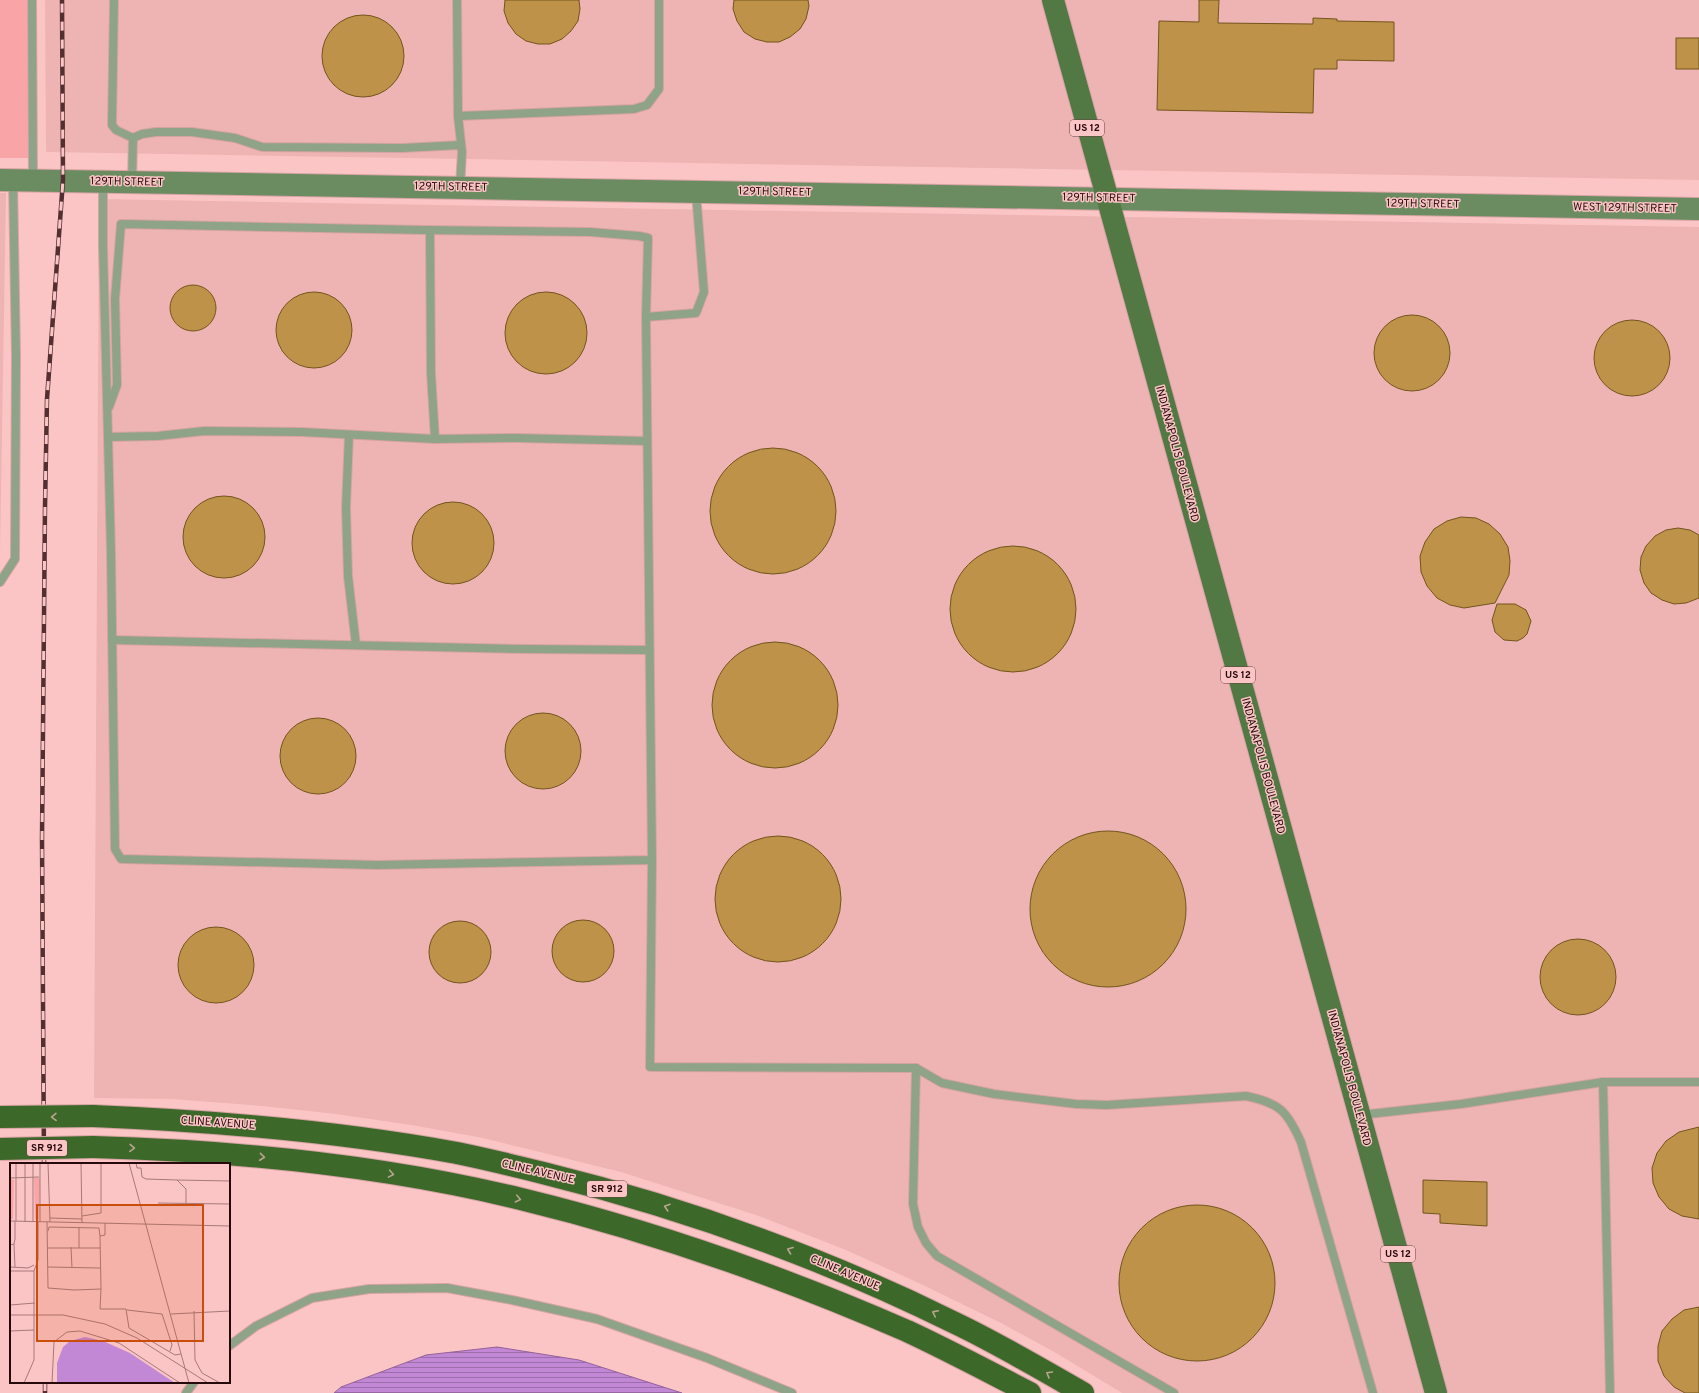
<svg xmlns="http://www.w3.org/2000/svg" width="1699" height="1393" font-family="Overpass,sans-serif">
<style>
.built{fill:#eeb4b4}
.grass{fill:#f9a5a8}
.water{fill:url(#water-rules);stroke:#946298}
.building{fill:#be9249;stroke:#74541b}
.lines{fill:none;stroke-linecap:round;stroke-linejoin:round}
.lane-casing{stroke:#d6a3a4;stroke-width:10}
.secondary-casing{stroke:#d6a3a4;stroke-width:24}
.primary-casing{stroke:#d6a3a4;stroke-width:24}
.highway-casing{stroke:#d6a3a4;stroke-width:24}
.lane{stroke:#8ea387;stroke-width:8}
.secondary{stroke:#6b8b61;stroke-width:22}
.primary{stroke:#527844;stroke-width:22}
.highway{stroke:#3c692a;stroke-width:22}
.rail-casing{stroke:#532f31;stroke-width:4.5}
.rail{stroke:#fcc5c5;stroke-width:3;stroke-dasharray:9;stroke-linecap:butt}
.highway-bridge-casing{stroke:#d6a3a4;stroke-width:24;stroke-linecap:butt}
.highway-bridge{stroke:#3c692a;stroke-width:22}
.oneway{stroke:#b9a58f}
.labels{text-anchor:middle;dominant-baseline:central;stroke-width:3;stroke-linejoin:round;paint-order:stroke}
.shield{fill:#fcc5c5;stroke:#674143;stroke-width:1}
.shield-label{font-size:10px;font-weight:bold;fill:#27080b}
.street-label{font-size:11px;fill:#27080b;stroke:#fcc5c5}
.inset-road{fill:none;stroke:#a7797b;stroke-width:1}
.view{fill:#cb4d0c;fill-opacity:0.15;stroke:#cb4d0c;stroke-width:2}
.inset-edge{fill:none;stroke:#27080b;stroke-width:2}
</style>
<defs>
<pattern id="water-rules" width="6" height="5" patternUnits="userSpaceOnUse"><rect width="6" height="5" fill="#c388d5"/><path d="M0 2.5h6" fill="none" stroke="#9e6dab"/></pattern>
</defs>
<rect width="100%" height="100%" fill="#fcc5c5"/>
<g class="built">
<polygon points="45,0 1699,0 1699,180 46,152"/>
<polygon points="0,193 6,193 0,555"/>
<polygon points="99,199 1699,227 1699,1393 1122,1393 1056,1353 1003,1324 923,1285 846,1250 756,1215 621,1172 483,1138 411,1125 336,1114 262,1106 172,1099 94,1098"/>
</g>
<polygon class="grass" points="0,0 29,0 28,158 0,158"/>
<polygon class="water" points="497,1347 579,1360 682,1393 334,1393 341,1387 426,1355"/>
<g class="building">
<polygon points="505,0 579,0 580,9 578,21 571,31 562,39 550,44 538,44 526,41 516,34 508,23 504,11"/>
<polygon points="734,0 808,0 809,6 806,19 800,29 790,37 779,42 767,42 755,39 744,32 737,21 733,9"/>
<polygon points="1199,0 1219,0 1218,23 1313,24 1313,18 1337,19 1337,21 1394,22 1394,61 1337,60 1337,69 1314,69 1313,113 1157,110 1159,21 1199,22"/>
<circle cx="363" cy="56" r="41"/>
<rect x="1676" y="38" width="23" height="31"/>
<circle cx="193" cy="308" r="23"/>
<circle cx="546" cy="333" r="41"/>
<circle cx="314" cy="330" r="38"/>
<circle cx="1412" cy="353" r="38"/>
<circle cx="1632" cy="358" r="38"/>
<circle cx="773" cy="511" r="63"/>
<circle cx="224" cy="537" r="41"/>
<circle cx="453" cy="543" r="41"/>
<polygon points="1461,517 1476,518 1489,524 1500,534 1508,547 1510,561 1509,575 1495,603 1464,608 1450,605 1437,598 1427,586 1421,572 1420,556 1425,542 1434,529 1447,521"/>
<polygon points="1678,528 1690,530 1699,535 1699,598 1686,603 1674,604 1662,600 1651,593 1644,583 1640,570 1641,557 1646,546 1655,536 1666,530"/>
<circle cx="1013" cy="609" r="63"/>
<polygon points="1497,604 1515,604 1526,610 1531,621 1527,634 1523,638 1517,641 1504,640 1495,632 1492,620"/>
<circle cx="775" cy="705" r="63"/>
<circle cx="543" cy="751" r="38"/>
<circle cx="318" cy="756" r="38"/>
<circle cx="1108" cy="909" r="78"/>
<circle cx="778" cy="899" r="63"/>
<circle cx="583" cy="951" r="31"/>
<circle cx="460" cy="952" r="31"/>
<circle cx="216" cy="965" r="38"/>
<circle cx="1578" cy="977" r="38"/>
<polygon points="1699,1127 1699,1219 1682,1216 1669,1209 1659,1197 1653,1183 1652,1168 1657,1153 1666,1141 1679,1132"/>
<polygon points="1423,1180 1487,1182 1487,1226 1440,1223 1440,1214 1423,1213"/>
<circle cx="1197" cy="1283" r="78"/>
<polygon points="1699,1307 1699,1393 1685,1393 1674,1387 1664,1376 1658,1361 1658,1346 1662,1331 1672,1319 1684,1310"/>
</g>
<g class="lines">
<g class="lane-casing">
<g id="lane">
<polyline points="32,0 33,179"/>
<polyline points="114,0 112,125 116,130 133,138 132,181"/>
<polyline points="457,0 458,116 462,152 460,187"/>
<polyline points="458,116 634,109 647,105 659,89 659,0"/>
<polyline points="133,138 142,134 156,132 192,132 235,138 262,147 402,148 461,145"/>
<polyline points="103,183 103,246 111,552 115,849 121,859 377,865 652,860 646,317 696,313 704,292 696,193"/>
<polyline points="430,230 431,373 435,439"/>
<polyline points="109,407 117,385 115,299 121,224 424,230 590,232 639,236 648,238 646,317"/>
<polyline points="349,435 346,507 348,576 356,645"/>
<polyline points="108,437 158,436 204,431 302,432 435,439 517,438 647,441"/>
<polyline points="0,582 15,559 16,356 13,181"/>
<polyline points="112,640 524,649 649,650"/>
<polyline points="652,860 650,1067 916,1068 913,1204 918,1227 926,1243 937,1256 1174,1393"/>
<path d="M 916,1068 L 942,1083 L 994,1094 L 1076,1104 L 1107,1105 L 1246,1096 C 1280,1103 1287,1111 1301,1142 L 1373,1393"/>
<polyline points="1603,1082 1610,1393"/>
<polyline points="1360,1115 1461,1104 1603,1082 1699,1082"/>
<polyline points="229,1346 256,1326 312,1298 369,1289 447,1288 512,1300 597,1319 707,1358 792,1393"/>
<polyline points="186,1393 194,1382"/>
</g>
</g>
<g class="secondary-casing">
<polyline id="secondary" points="0,180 1699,209"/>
</g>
<g class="primary-casing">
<polyline id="primary" points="1053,0 1436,1393"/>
</g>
<g class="highway-casing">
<g id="highway">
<path d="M 93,1116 C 215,1121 337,1131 457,1153 C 486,1159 515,1166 543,1173 C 685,1208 824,1258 955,1323 C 999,1344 1041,1369 1083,1393"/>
<path d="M 93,1147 C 237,1151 382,1165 521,1199 C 653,1231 783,1277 907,1331 C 948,1350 989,1372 1030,1393"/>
</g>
</g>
<use href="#lane" class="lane"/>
<use href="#secondary" class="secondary"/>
<use href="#primary" class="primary"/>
<use href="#highway" class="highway"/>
<g class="rail-casing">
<g id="rail">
<polyline points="44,1164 42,839 45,507 47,399 63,180 62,0"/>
<polyline points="45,1382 45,1393"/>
</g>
</g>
<use href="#rail" class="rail"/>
<g class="highway-bridge-casing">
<g id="highway-bridge">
<polyline points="0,1117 93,1116"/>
<polyline points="0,1149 93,1147"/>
</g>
</g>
<use href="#highway-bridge" class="highway-bridge"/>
</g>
<defs><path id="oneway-chevron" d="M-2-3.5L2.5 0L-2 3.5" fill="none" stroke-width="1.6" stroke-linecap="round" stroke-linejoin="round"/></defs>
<g class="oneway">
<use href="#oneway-chevron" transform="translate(54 1117) rotate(179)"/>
<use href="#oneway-chevron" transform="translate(132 1148) rotate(2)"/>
<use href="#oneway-chevron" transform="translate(262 1157) rotate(6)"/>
<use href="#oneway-chevron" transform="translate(391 1174) rotate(10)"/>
<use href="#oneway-chevron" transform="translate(518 1199) rotate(13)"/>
<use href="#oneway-chevron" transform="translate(667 1207) rotate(-162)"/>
<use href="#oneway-chevron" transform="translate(790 1250) rotate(-159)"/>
<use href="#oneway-chevron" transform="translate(935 1313) rotate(-154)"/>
<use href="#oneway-chevron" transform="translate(1049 1374) rotate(-150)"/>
</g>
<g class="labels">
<g class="shield">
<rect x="1070" y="120" width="34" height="16" rx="3"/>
<rect x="1221" y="667" width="34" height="16" rx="3"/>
<rect x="27" y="1140" width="40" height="16" rx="3"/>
<rect x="587" y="1181" width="40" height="16" rx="3"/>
<rect x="1381" y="1246" width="34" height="16" rx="3"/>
</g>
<g class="shield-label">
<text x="1087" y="128">US 12</text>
<text x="1238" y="675">US 12</text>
<text x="47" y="1148">SR 912</text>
<text x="607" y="1189">SR 912</text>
<text x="1398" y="1254">US 12</text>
</g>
<g class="street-label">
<text transform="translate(127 182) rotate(1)">129TH STREET</text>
<text transform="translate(451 187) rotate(1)">129TH STREET</text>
<text transform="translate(775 192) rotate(1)">129TH STREET</text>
<text transform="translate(1099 198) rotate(1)">129TH STREET</text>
<text transform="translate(1423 204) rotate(1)">129TH STREET</text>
<text transform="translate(1625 208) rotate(1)">WEST 129TH STREET</text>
<text transform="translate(1177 454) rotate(75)">INDIANAPOLIS BOULEVARD</text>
<text transform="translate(1263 766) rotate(75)">INDIANAPOLIS BOULEVARD</text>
<text transform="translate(1349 1078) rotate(75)">INDIANAPOLIS BOULEVARD</text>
<text transform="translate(218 1123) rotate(4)">CLINE AVENUE</text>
<text transform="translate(538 1172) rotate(13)">CLINE AVENUE</text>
<text transform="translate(845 1273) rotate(23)">CLINE AVENUE</text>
</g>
</g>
<g transform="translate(10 1163)">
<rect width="220" height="220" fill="#fcc5c5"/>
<path d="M 24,15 L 30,15 L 29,57 L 25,56 Z" fill="#f9a5a8"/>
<path d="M 0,16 L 4,17 L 3,56 L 0,56 Z" fill="#f9a5a8"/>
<path d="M 75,174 L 93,178 L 120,190 L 165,220 L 47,220 L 47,200 L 53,184 L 60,178 Z" fill="#c388d5"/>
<path class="inset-road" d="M 6,0 L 6,58M 15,0 L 15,59M 23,0 L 23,59M 30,0 L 30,59M 38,0 L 40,59M 71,0 L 72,60M 119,0 L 179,220M 126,0 L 127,5 L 131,5 L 132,14 L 136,16 L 167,17 L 176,26 L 176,40M 0,15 L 29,14M 167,17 L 220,18M 148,40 L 220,41M 72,53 L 91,50 L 91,0M 40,55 L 72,56M 0,58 L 220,63M 37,59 L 38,125 L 64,127 L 91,126 L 90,73 L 95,72 L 95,60M 69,64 L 69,85M 38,68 L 39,64 L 89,65 L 90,73M 4,81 L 5,104M 0,82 L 4,81 L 5,76 L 5,58M 61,84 L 62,105M 37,85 L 90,85M 0,104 L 18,105 L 24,102M 38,104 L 90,105M 0,108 L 24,108 L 28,97 L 28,59M 91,126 L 90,146 L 116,146 L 119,165 L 165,192 L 171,191M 0,142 L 25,140M 117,147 L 152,151 L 162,182 L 160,188M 184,148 L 185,197 L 192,210 L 210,220M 161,151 L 220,148M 0,152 L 53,152 L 95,161 L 127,175 L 198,220M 0,168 L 24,167M 14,220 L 24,197 L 24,108M 42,220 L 44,179 L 57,169 L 70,168 L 109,180 L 170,220"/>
<path class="view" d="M 27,42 L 193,42 L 193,178 L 27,178 Z"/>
<rect width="220" height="220" class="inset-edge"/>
</g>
</svg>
